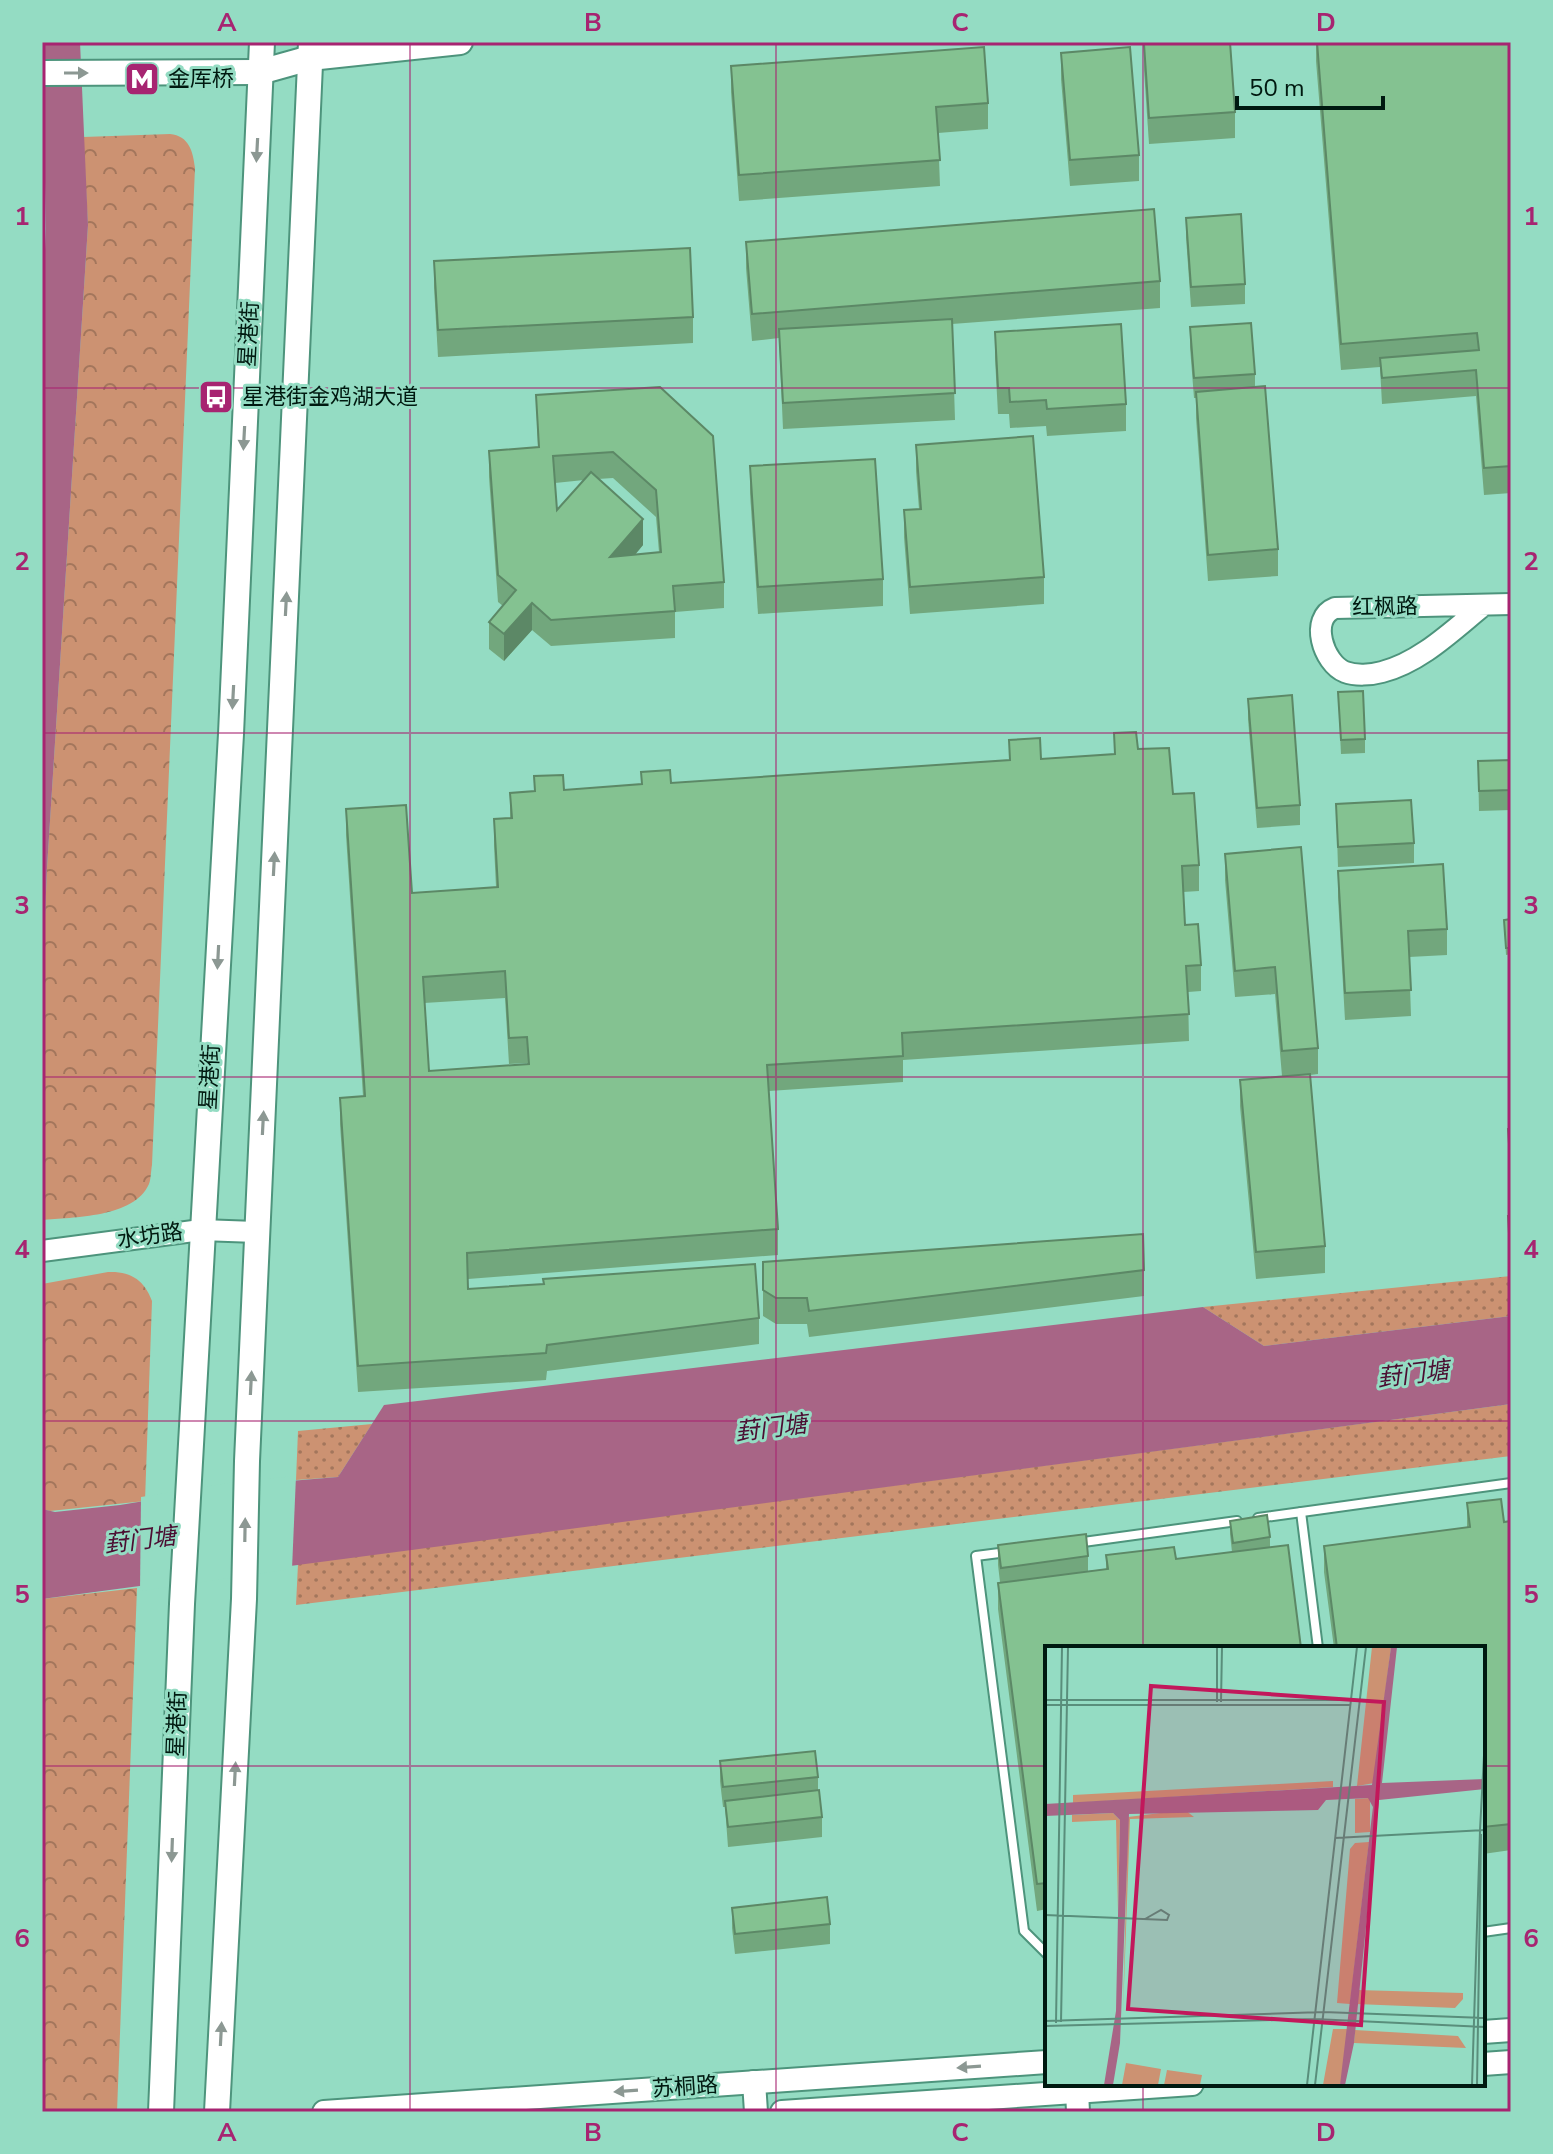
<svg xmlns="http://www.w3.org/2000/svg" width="1553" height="2154" font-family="'Nunito Sans','Noto Sans SC',sans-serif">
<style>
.grass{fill:url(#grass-dots)}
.park{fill:url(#park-crowns)}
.water{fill:#a86586}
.pier{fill:#94dcc3}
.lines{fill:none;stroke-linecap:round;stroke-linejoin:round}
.service-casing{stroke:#4d947c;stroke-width:12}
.tertiary-casing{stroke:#4d947c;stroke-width:24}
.secondary-casing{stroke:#4d947c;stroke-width:26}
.primary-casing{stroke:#4d947c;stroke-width:28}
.service{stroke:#fff;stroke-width:8}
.tertiary{stroke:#fff;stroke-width:20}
.secondary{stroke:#fff;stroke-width:22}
.primary{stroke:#fff;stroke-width:24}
.wall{fill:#72a77d;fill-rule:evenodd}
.shaded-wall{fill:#5c8866}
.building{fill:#84c291;stroke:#5c8866;stroke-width:2;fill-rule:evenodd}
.oneway{fill:#8c9893}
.grid{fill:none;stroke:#a72471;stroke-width:2;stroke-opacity:0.55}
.labels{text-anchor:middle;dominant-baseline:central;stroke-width:6;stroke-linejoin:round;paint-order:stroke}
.poi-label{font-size:22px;fill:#001910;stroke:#94dcc3;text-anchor:start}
.street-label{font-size:22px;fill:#001910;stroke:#94dcc3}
.water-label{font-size:24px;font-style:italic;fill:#4b0d31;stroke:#94dcc3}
.inset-road{fill:none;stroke:#598e7b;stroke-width:2}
.view{fill:#c2185b;fill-opacity:0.15;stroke:#c2185b;stroke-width:4}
.inset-edge{fill:none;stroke:#001910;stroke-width:4}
.neatline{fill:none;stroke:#a72471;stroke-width:3}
.grid-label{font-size:26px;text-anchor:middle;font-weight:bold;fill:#a72471}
</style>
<defs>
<pattern id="grass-dots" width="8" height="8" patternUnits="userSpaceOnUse" patternTransform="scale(2)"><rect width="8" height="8" fill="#cc9272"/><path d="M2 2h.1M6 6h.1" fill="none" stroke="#a3765c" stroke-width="1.8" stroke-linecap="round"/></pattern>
<pattern id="park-crowns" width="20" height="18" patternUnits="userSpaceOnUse" patternTransform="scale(2)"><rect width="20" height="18" fill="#cc9272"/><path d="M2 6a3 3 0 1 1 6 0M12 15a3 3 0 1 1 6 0" fill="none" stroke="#a3765c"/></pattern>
</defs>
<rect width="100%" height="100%" fill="#94dcc3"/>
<g class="grass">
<polygon points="1511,1276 1511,1316 1264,1346 1203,1307"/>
<polygon points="1511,1404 1511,1456 296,1605 298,1564"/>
<polygon points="372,1424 338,1477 296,1480 298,1431"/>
</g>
<g class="park">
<path d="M 170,134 C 189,136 193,151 195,168 L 152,1165 C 151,1170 151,1179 149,1184 C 134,1218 73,1217 42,1220 L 42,991 L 47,868 L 88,225 L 83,137 Z"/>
<path d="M 108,1272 C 131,1271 144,1280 152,1301 L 145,1501 L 50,1511 L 42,1509 L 42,1284 Z"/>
<polygon points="137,1588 117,2112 42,2112 42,1599"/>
</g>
<g class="water">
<polygon points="42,42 80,42 88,225 47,868 42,991 42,312 46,229"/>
<polygon points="1203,1307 1264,1346 1511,1316 1511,1404 42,1599 42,1509 55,1512 120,1505 242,1485 338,1477 384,1405"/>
</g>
<polygon class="pier" points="296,1476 292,1569 140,1591 141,1497 241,1481"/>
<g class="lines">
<g class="service-casing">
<g id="service">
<polyline points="1301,1512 1318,1648"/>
<polyline points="1258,1518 1511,1483"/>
<polyline points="1076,1543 1237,1521"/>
<polyline points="1007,1552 976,1556 1024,1931 1047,1954"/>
<polyline points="1483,1932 1511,1928"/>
</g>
</g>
<g class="tertiary-casing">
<g id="tertiary">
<path d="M 1484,605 C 1453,630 1421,662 1382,672 C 1371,675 1356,676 1345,672 C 1323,663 1309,618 1335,608 L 1511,604"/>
<polyline points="42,1251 201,1230 258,1232"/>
</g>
</g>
<g class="secondary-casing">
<g id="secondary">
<polyline points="1483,2032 1511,2030"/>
<polyline points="1483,2064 1511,2062"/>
<polyline points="754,2082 756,2112"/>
<polyline points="324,2112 1047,2062"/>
<polyline points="782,2112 1192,2084"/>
<polyline points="1078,2112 1077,2091 1080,2084"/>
</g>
</g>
<g class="primary-casing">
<g id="primary">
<polyline points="42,73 260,72 310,58 460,42"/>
<polyline points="161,2112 182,1604 231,734 262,42"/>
<polyline points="217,2112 244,1599 247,1461 311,42"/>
</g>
</g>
<use href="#service" class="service"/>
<use href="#tertiary" class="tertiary"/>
<use href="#secondary" class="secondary"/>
<use href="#primary" class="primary"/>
</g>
<g class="wall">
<polygon points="1316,42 1511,42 1511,493 1484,495 1476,396 1382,404 1380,367 1341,370 1316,61"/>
<polygon points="1144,44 1235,112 1235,138 1149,144 1144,70"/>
<polygon points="1061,53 1139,155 1139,181 1070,186 1061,79"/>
<polygon points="731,66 988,103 988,129 938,133 940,186 739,201 731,92"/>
<polygon points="1186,218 1245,284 1245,304 1191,307 1186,237"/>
<polygon points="746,242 1160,281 1160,308 952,324 955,420 783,429 779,338 752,341 746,268"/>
<polygon points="434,261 693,317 693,343 438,357 434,287"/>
<polygon points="1190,327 1255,374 1255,387 1278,549 1278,576 1208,581 1196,418 1196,398 1194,398 1190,347"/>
<polygon points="995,332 1126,404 1126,431 1047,436 1046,426 1010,428 1009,414 998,414 995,358"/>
<path d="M 660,387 L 724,582 L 724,608 L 675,612 L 675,638 L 551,646 L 532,630 L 504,661 L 489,649 L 489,622 L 503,606 L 498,602 L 489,477 L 489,451 L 538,447 L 536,395 ZM 613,478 L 656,517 L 659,552 L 635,555 L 643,545 L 598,479 ZM 584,480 L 557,510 L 555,483 Z"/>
<polygon points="916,445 1044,577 1044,604 910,614 904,537 904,510 919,509 916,471"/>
<polygon points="750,466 883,579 883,606 758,614 750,493"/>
<polygon points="1338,692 1365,739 1365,753 1341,754"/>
<polygon points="1248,699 1300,805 1300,825 1257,828 1248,719"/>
<path d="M 1114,733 L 1138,749 L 1173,794 L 1199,865 L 1199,891 L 1183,892 L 1185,925 L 1201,965 L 1201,991 L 1188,992 L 1189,1041 L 903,1060 L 903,1082 L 769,1091 L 778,1229 L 778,1255 L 468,1279 L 468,1289 L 759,1318 L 759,1344 L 547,1371 L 546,1380 L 358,1392 L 340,1124 L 340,1098 L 363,1096 L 346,835 L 346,809 L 412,893 L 496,887 L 494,845 L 494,819 L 510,818 L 510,793 L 534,791 L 534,776 L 564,790 L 641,785 L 641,772 L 671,783 L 1009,760 L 1009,740 L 1041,759 L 1114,754 ZM 505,998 L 509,1064 L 527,1063 L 527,1064 L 429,1071 L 424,1003 Z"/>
<polygon points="1511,760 1511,810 1479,811 1478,761"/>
<polygon points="1336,804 1414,843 1414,863 1338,867"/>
<polygon points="1225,854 1318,1048 1318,1074 1310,1075 1325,1246 1325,1273 1256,1279 1240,1106 1240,1080 1282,1076 1275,994 1235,997 1225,880"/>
<polygon points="1338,871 1447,929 1447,955 1409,957 1411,1016 1345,1020 1338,897"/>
<polygon points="1511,919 1511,954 1506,955 1504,920"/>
<polygon points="1511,1128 1511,1179 1510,1179 1508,1129"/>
<polygon points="1508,1216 1511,1216 1511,1252 1509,1253"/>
<polygon points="763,1262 1144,1270 1144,1296 809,1337 807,1324 776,1324 763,1316"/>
<polygon points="1467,1503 1504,1522 1511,1521 1511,1850 1483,1854 1483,1648 1334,1648 1324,1572 1324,1546 1467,1528"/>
<polygon points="1230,1521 1270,1537 1270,1547 1047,1648 1047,1909 1037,1911 998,1609 998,1583 1000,1582 998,1565 998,1545 1088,1556 1088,1571 1106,1569 1106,1555 1176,1559 1232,1552 1230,1534"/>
<polygon points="720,1761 818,1777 818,1791 822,1817 822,1837 728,1847 725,1807 723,1807 720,1781"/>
<polygon points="732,1908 830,1924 830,1944 735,1954 732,1928"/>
</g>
<g class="shaded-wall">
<polygon points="643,519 643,545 610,584 610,557"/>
<polygon points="532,603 532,630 504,661 504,634"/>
</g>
<g class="building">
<polygon points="1171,42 1230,42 1235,112 1149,118 1144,44"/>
<polygon points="1317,42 1511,42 1511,466 1484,468 1476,370 1382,378 1380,358 1479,350 1477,333 1341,344"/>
<polygon points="984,47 988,103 936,107 940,160 739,175 731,66"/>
<polygon points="1130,47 1139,155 1070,160 1061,53"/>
<polygon points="1154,209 1160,281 752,314 746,242"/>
<polygon points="1241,214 1245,284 1191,287 1186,218"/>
<polygon points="690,248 693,317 438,330 434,261"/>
<polygon points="952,319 955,393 783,403 779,329"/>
<polygon points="1251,323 1255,374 1194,378 1190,327"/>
<polygon points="1121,324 1126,404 1047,409 1046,400 1010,402 1009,388 998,388 995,332"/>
<polygon points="1265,386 1278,549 1208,555 1196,392"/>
<path d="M 660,387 L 713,436 L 724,582 L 673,586 L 675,611 L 551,620 L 532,603 L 504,634 L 489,622 L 516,590 L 498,575 L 489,451 L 539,447 L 536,395 ZM 613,452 L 656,490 L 661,552 L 610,557 L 643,519 L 591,472 L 557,510 L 553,456 Z"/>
<polygon points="1033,436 1044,577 910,587 904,510 921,509 916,445"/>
<polygon points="875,459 883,579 758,587 750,466"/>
<polygon points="1363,691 1365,739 1341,740 1338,692"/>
<polygon points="1292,695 1300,805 1257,808 1248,699"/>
<path d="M 1136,732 L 1138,749 L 1169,748 L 1173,794 L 1194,793 L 1199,865 L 1182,866 L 1185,925 L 1198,924 L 1201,965 L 1186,966 L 1189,1014 L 902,1033 L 903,1056 L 767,1065 L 778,1229 L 467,1253 L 468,1289 L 544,1284 L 543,1279 L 755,1264 L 759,1318 L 547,1345 L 546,1353 L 358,1366 L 340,1098 L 365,1096 L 346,809 L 406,805 L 412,893 L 498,887 L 494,819 L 512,818 L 510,793 L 535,791 L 534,776 L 563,775 L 564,790 L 642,784 L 641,772 L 670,770 L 671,783 L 1010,760 L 1009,740 L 1040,738 L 1041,759 L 1115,754 L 1114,733 ZM 505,971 L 509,1038 L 527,1037 L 529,1064 L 429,1071 L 423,977 Z"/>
<polygon points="1511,760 1511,790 1479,791 1478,761"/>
<polygon points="1411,800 1414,843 1338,847 1336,804"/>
<polygon points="1301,847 1318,1048 1282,1051 1275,967 1235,971 1225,854"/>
<polygon points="1443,864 1447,929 1408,931 1411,990 1345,993 1338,871"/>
<polygon points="1511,919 1511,948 1506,948 1504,920"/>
<polygon points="1310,1074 1325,1246 1256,1252 1240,1080"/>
<polygon points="1511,1128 1511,1159 1510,1159 1508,1129"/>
<polygon points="1508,1216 1511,1216 1511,1233 1509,1233"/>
<polygon points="1143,1234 1144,1270 809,1311 807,1298 776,1298 763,1290 763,1262"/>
<polygon points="1501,1499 1504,1522 1511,1521 1511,1824 1483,1827 1483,1648 1337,1648 1324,1546 1470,1527 1467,1503"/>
<polygon points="1267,1515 1270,1537 1233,1543 1230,1521"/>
<polygon points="1086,1534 1088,1556 1001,1568 998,1545"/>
<polygon points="1288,1545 1301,1648 1047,1648 1047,1883 1037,1884 998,1583 1108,1569 1106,1555 1174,1547 1176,1559"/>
<polygon points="815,1751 818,1777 723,1787 720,1761"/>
<polygon points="819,1790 822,1817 728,1827 725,1801"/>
<polygon points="827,1897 830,1924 735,1934 732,1908"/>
</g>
<defs><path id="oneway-solid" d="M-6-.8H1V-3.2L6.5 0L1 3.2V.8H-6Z" transform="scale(2)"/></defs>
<g class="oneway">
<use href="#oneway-solid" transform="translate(76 73)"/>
<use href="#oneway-solid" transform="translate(257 150) rotate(93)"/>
<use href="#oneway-solid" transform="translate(244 438) rotate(93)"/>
<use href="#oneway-solid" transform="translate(286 604) rotate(-87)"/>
<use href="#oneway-solid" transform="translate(233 697) rotate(93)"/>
<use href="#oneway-solid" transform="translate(274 864) rotate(-87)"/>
<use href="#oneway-solid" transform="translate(218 957) rotate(93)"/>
<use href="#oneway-solid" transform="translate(263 1123) rotate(-87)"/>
<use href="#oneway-solid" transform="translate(251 1383) rotate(-87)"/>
<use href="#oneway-solid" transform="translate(245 1530) rotate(-89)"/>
<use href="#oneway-solid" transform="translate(235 1774) rotate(-87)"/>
<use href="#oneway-solid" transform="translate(172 1850) rotate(92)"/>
<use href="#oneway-solid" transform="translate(221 2034) rotate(-87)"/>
<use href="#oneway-solid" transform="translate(969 2067) rotate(176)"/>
<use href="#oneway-solid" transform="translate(626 2091) rotate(176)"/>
</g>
<path class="grid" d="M 410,42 L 410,2112M 776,42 L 776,2112M 1143,42 L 1143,1648M 42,388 L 1511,388M 42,733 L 1511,733M 42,1077 L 1511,1077M 42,1421 L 1511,1421M 42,1766 L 1047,1766M 1483,1766 L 1511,1766M 1143,2084 L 1143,2112"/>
<defs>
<g id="metro-square" transform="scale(1.8)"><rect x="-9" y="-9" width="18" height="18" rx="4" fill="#a72471" stroke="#94dcc3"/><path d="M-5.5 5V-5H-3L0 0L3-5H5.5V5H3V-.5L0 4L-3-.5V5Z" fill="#fff"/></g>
<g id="bus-square" transform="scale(1.8)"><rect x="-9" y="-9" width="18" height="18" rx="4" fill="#a72471" stroke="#94dcc3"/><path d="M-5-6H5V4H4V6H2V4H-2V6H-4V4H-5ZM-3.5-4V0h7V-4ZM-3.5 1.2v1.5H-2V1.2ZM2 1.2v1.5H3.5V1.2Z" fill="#fff"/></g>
</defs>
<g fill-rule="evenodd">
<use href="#metro-square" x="142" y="79"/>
<use href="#bus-square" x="216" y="397"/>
</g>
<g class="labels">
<g class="poi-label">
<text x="168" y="79">金厍桥</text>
<text x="242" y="397">星港街金鸡湖大道</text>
</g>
<g class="street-label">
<text transform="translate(249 334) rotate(-87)">星港街</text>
<text transform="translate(1385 607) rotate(-1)">红枫路</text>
<text transform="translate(210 1077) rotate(-87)">星港街</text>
<text transform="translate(150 1236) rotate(-8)">水坊路</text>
<text transform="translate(177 1724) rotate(-88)">星港街</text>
<text transform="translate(685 2087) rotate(-4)">苏桐路</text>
</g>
<g class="water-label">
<text transform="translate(1413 1374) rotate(-7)">葑门塘</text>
<text transform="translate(771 1428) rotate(-7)">葑门塘</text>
<text transform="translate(140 1540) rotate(-7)">葑门塘</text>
</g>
</g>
<g transform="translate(1045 1646)">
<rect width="440" height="440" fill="#94dcc3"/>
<path d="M 288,135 L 288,141 L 28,157 L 28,149 ZM 140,164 L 149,171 L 85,173 L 78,366 L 83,171 ZM 68,167 L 75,174 L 73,267 L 71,174 L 27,176 L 27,169 ZM 81,417 L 116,423 L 113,439 L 77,439 ZM 122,424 L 157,429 L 155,439 L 119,439 Z" fill="#cc9272"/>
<path d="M 327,1 L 346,1 L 329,137 L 312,140 ZM 325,152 L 325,186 L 310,187 L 310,153 ZM 324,196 L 305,358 L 292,357 L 305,203 L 310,197 ZM 312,344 L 418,347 L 418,353 L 410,362 L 311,358 ZM 288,383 L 304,383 L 297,433 L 295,439 L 278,439 ZM 310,384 L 413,390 L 421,402 L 309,397 Z" fill="#cc9272"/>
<path d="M 346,1 L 352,1 L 337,137 L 440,133 L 440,143 L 334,154 L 309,397 L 300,439 L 295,439 L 328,161 L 323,152 L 281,154 L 273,164 L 84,168 L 75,397 L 68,439 L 59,439 L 71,365 L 75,174 L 68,167 L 0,170 L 0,158 L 327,139 Z" fill="#a86586"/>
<path class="inset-road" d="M 172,1 L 172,56M 0,54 L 306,54M 176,56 L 177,1M 0,59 L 306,59M 435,184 L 440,91M 290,192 L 440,184M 0,269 L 122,274 L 124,269 L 116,264 L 100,273M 0,375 L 278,366 L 440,372M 16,376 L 23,1M 11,377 L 17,1M 0,380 L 269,373 L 440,381M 262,439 L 312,1M 270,439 L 321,1M 427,439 L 435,185M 432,439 L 436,188"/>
<path class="view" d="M 106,40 L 339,56 L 316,379 L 83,363 Z"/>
<rect width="440" height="440" class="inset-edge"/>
</g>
<rect width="1553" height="2154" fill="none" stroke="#94dcc3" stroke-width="88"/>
<path d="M1237 96v12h146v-12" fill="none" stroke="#001910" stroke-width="4"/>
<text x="1249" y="96" font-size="24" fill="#001910" stroke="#94dcc3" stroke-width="6" paint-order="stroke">50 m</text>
<rect x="44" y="44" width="1465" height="2066" class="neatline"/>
<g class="grid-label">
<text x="227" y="31">A</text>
<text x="593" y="31">B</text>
<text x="960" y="31">C</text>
<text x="1326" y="31">D</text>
<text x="22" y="225">1</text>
<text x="1531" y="225">1</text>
<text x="22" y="570">2</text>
<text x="1531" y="570">2</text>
<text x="22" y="914">3</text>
<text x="1531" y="914">3</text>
<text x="22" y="1258">4</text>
<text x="1531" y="1258">4</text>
<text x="22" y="1603">5</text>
<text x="1531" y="1603">5</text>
<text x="22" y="1947">6</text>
<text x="1531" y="1947">6</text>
<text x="227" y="2141">A</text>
<text x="593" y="2141">B</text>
<text x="960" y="2141">C</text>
<text x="1326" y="2141">D</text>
</g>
</svg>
